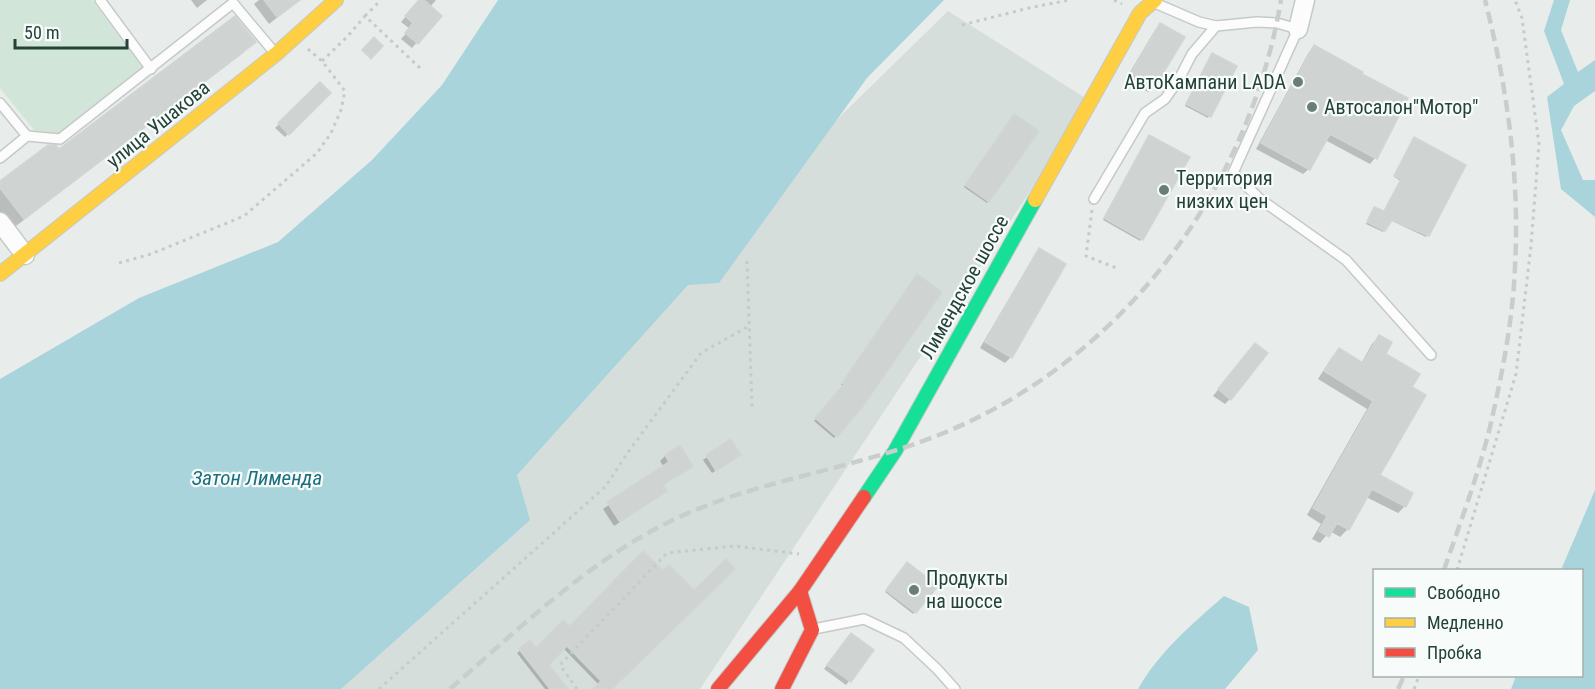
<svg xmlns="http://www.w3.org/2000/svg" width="1595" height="689" font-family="'Roboto Condensed',sans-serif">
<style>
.built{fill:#d6dedb}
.green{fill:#d1e6d8}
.water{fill:#a9d4db}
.shadow{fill:#0003}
.building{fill:#cfd4d2;stroke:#d1d6d4;stroke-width:1.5}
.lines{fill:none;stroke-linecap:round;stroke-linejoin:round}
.lane-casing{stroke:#c5cac8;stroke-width:12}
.street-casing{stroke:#c5cac8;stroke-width:21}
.fast-casing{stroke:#c3cbc8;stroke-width:16}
.slow-casing{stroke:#c3cbc8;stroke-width:16}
.jam-casing{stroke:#c3cbc8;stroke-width:16}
.path{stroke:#c3ccca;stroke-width:3;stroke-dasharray:3 4.5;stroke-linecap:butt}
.lane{stroke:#fcfcfc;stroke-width:9}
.street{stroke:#fcfcfc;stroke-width:18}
.fast{stroke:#16e098;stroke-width:14}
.slow{stroke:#ffcf43;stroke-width:14}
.jam{stroke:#f24e42;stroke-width:14}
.rail{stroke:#c9cdcc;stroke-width:4.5;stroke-dasharray:12 6;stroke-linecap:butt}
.poi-dot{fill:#697e78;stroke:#f7fbf9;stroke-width:2}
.labels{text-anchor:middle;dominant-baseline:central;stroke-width:4.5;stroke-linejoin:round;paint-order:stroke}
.poi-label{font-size:20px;fill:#24423a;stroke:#f7fbf9;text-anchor:start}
.street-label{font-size:20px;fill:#24423a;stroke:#f7fbf9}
.water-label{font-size:21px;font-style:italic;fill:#1c6f80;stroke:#f7fbf9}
</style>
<rect width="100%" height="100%" fill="#e8edeb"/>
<polygon class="built" points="948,11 1090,101 700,689 254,689"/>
<polygon class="green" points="0,0 92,0 144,69 65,132 42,140 0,88"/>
<g class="water">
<polygon points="498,0 944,0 867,78 719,283 688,285 517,475 530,520 341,689 0,689 0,379 139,298 278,242 372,160 442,85"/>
<polygon points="1554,0 1570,0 1561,30 1578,72 1595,60 1595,91 1574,106 1561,130 1583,180 1595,180 1595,217 1561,189 1547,97 1564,84 1544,31"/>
<polygon points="1595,490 1595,689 1511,689 1516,676 1582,676 1582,570 1561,570"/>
<path d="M 1224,596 L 1249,607 L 1258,650 L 1225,689 L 1138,689 C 1160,651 1191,625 1224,596 Z"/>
</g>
<g class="shadow">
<polygon points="191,0 207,0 197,8"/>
<polygon points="259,0 300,0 269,24 254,4"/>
<polygon points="420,0 436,0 430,7 440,16 412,48 401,39 410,29 401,22"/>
<polygon points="1161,25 1182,37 1154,87 1148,92 1126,79 1155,30"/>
<polygon points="254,42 243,53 12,229 0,214 0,183"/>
<polygon points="1314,47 1375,158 1370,164 1325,140 1309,169 1303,174 1256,149 1309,52"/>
<polygon points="1211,56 1235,67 1208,118 1185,106"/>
<polygon points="320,84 329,93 285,137 275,128"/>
<polygon points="1013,117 1037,131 987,203 964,187"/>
<polygon points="1148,138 1188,157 1140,241 1103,220"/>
<polygon points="1413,141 1464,165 1426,237 1390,220 1383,232 1366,224 1373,210 1384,213 1401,181 1394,177"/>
<polygon points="1039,250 1011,357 1005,363 980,348 1034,256"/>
<polygon points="915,278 862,405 834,438 814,421 843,386 841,385"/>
<polygon points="1379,337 1384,355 1410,388 1378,476 1405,506 1398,513 1366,497 1348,529 1340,537 1330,531 1320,543 1312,539 1321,524 1307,515 1367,409 1318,379 1332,357 1339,350 1361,364 1372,344"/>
<polygon points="1249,350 1230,399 1225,404 1213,396"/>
<polygon points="730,441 735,458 712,473 703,460"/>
<polygon points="665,456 691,466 662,486 665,491 660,496 614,526 603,509 664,467 660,461"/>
<polygon points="908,564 935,586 913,614 885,592"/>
<polygon points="563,622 610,689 595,689 599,685 563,648 547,664 566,689 545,689 517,653 530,643 536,650"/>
<polygon points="847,638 872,651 846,685 824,669"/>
</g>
<g class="building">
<polygon points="264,0 300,0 277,17"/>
<polygon points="419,0 424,0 442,16 418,44 405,33 413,23 405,16"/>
<polygon points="235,16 256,42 24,219 0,188 0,181 48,145 56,145 59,149"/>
<polygon points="1160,23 1185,37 1155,87 1131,73"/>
<polygon points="374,37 383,46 371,59 362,50"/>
<polygon points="1314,45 1363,72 1362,74 1408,98 1377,159 1330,134 1310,170 1261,143"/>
<polygon points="1212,53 1237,66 1211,117 1186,104"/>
<polygon points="320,82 331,93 289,135 278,123"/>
<polygon points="1014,114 1039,131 989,202 965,185"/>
<polygon points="1149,135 1190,157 1143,240 1104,218"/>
<polygon points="1414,137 1466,165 1429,236 1392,220 1385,231 1367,222 1374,207 1384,211 1401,179 1394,176"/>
<polygon points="1039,248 1066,264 1012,358 985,342"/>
<polygon points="917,274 942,292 863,406 837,437 815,418 844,384 842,383"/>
<polygon points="1379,335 1392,342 1386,354 1420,374 1412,387 1426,395 1380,475 1413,493 1406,507 1372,489 1349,530 1337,523 1329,537 1319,531 1327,516 1313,508 1373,401 1324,371 1339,348 1363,363"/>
<polygon points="1255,343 1268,353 1231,400 1218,389"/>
<polygon points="731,439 741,455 716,471 706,455"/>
<polygon points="680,445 693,467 663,484 667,491 620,522 607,502 669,462 665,455"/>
<polygon points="643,551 663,570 669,565 694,590 726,559 735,569 612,689 593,689 601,681 567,646 549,665 568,689 550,689 519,649 530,640 536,648 563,620 570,626"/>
<polygon points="907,562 938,586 916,613 886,590"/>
<polygon points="851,633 874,650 851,682 827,665"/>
</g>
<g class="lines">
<g class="lane-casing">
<g id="lane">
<polyline points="100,0 151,69"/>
<polyline points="1155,3 1199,22 1216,26 1257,22 1277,23 1298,29 1233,173 1260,199 1346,260 1431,355"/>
<polyline points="0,103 27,136"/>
<polyline points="0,158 27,136 60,139 233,3 274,52"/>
<polyline points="1094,199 1145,113 1165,99 1179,79 1192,54 1216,26"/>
<polyline points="814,629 864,619 904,638 937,669 955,689"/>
</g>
</g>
<g class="street-casing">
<g id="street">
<polyline points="1298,29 1305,0"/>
<polyline points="0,222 25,255"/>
</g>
</g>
<g class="fast-casing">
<polyline id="fast" points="864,497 895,451 1035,200"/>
</g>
<g class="slow-casing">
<g id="slow">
<polyline points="1035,200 1140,13 1155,0"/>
<polyline points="0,274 276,54 336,0"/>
</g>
</g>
<g class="jam-casing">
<g id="jam">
<polyline points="718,689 800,591 864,497"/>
<polyline points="782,689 812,630 800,591"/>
</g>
</g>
<g class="path">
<polyline points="1114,0 1122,4"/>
<polyline points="365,16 381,0"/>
<polyline points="962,25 1029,8 1069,0"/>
<polyline points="322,61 347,37 365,16 421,69"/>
<polyline points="1092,210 1086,256 1119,269"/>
<polyline points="747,261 752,407"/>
<polyline points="119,263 151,254 244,216 317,153 331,133 341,110 345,91 322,61 308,49"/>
<polyline points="1457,570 1516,374 1531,246 1539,144 1522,18 1515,0"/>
<polyline points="379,689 606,486 626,455 701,353 749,326"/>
<polyline points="577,689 560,665 667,553 735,546 799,554"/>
<polyline points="1414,689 1419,676"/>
</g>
<use href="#lane" class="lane"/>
<use href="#street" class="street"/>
<use href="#fast" class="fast"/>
<use href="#slow" class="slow"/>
<use href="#jam" class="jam"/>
<g class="rail">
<path d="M 1444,570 C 1460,523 1478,476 1490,427 C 1502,375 1513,320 1515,266 C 1520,177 1507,86 1485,0"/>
<path d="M 450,689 C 520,628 588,561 673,520 C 752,482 841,471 923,441 C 1113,372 1248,197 1281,0"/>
<polyline points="1398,689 1404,676"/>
</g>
</g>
<g class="poi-dot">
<circle cx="1298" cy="82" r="6"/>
<circle cx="1312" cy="107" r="6"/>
<circle cx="1164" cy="190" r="6"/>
<circle cx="914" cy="590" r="6"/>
</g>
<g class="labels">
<g class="poi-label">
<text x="1286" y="82" text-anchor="end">АвтоКампани LADA</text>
<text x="1324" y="107">Автосалон"Мотор"</text>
<text x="1176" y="178">Территория<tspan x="1176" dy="23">низких цен</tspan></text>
<text x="926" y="578">Продукты<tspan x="926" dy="23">на шоссе</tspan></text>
</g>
<g class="street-label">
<text transform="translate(158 124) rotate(-39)">улица Ушакова</text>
<text transform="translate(964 287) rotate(-61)">Лимендское шоссе</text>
</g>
<g class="water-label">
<text x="257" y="478">Затон Лименда</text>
</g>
</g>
<rect x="1373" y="569" width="210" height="108" fill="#f7fbf9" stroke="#a3b1ad" stroke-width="1.5"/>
<rect x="1385" y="588" width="30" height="9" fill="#16e098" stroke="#a3b1ad" stroke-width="1.5"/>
<text x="1427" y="599" font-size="18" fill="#24423a">Свободно</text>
<rect x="1385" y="618" width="30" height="9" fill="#ffcf43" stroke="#a3b1ad" stroke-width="1.5"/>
<text x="1427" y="629" font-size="18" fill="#24423a">Медленно</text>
<rect x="1385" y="648" width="30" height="9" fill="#f24e42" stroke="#a3b1ad" stroke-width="1.5"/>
<text x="1427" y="659" font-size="18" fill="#24423a">Пробка</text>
<path d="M15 39v9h112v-9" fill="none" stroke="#24423a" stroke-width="3"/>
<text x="24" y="39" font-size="18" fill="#24423a" stroke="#f7fbf9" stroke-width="4.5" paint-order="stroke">50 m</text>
</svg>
